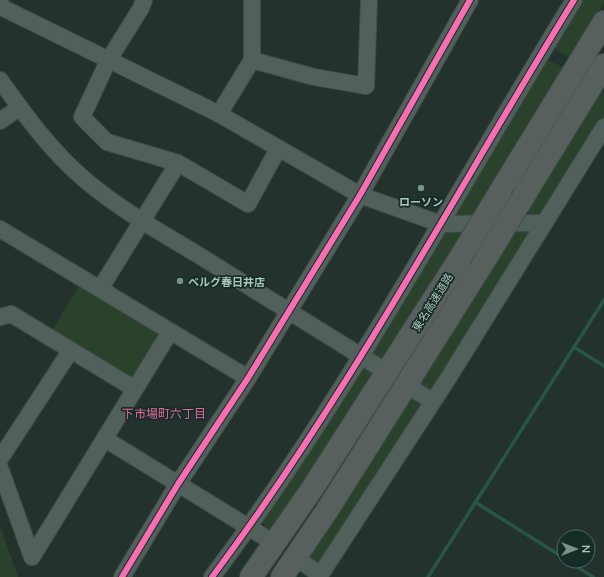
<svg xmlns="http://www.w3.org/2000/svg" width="604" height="577" font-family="Lato,'Noto Sans JP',sans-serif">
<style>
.green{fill:#2a422c}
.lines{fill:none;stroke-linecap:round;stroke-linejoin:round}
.stream{stroke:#275546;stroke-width:3.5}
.minor-casing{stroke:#414c49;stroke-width:18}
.highway-casing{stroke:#3f4e4a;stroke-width:24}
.minor{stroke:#52605c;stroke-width:16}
.highway{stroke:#58605d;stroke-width:22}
.highway-bridge-casing{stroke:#3f4e4a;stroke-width:24;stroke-linecap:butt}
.highway-bridge{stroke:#58605d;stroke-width:22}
.cycleway-casing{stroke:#162c26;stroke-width:8}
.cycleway{stroke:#f96db3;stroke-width:6}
.poi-dot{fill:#7b928b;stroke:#162c26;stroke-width:1.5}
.labels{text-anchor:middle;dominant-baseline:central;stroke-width:3.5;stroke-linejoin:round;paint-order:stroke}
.poi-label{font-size:11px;font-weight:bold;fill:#aac6be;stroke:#162c26}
.street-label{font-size:11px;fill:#aac6be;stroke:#162c26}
.neighbourhood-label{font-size:12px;fill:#e367a0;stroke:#162c26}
</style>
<rect width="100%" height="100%" fill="#23322d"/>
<g class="green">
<polygon points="582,0 604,0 604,2 569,58 556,49 556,42"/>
<polygon points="547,60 563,67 472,215 455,216 453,213"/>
<polygon points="600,90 604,93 604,120 545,214 524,214"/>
<polygon points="514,230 529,230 531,232 432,389 419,384"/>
<polygon points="447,231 463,231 382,360 374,355 372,349 438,236"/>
<polygon points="80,285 159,333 160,337 132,383 50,333"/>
<polygon points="361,370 371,370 375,372 269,533 263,522 262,515"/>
<polygon points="413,396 418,400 421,406 323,560 316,561 307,559"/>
<polygon points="0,525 18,577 0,577"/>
</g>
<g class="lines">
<g class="stream">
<polyline points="574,347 604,366"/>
<polyline points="475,502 564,558"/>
<polyline points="568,561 593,577"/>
<polyline points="428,577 604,300"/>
</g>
<g class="minor-casing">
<g id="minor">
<polyline points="0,0 1,7 219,114 360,195 441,224 545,223"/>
<polyline points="144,0 141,8 108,61 82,117 107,142 178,163 248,204 278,149"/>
<polyline points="252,60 314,77 366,86 369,0"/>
<path d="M 0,80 C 25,115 51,151 84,179 C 121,211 166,235 208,261 C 264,296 321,331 377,366"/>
<polyline points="219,114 252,60 252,0"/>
<polyline points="0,121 19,108"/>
<polyline points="0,229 248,378"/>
<polyline points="100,289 178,163"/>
<polyline points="0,317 11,314 135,389"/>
<polyline points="416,391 432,401"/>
<polyline points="105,439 266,538"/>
<polyline points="0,459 71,350"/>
<polyline points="0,468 32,557"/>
<polyline points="32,557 170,332"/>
<polyline points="305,564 320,575"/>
<polyline points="122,577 178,484 248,378 360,195 470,0"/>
<path d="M 212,577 C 348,396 455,193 574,0"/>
<polyline points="319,577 449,377 604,127"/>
</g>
</g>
<g class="highway-casing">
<g id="highway">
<polyline points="500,192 604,22"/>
<polyline points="525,194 604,65"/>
<polyline points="251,577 312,489 460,258"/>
<polyline points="282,577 330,506 486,258"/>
</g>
</g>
<use href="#minor" class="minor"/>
<use href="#highway" class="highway"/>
<g class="highway-bridge-casing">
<g id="highway-bridge">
<polyline points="460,258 500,192"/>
<polyline points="486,258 525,194"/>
</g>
</g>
<use href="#highway-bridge" class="highway-bridge"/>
<g class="cycleway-casing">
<g id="cycleway">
<polyline points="122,577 178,484 248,378 360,195 470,0"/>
<path d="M 212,577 C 348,396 455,193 574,0"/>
</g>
</g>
<use href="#cycleway" class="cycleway"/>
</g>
<g class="poi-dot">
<circle cx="421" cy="188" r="4"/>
<circle cx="180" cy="281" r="4"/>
</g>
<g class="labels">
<g class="poi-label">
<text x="421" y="201">ローソン</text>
<text x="188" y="281" text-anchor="start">ベルグ春日井店</text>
</g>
<g class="street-label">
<text transform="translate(432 302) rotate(-58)">東名高速道路</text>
</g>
<g class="neighbourhood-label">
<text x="164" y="413">下市場町六丁目</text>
</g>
</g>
<g transform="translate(576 549) rotate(90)"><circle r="19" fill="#162c26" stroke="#516a63"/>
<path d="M0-3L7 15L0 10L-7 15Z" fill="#7b928b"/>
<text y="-6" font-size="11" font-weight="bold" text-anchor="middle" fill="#aac6be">N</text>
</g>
</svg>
